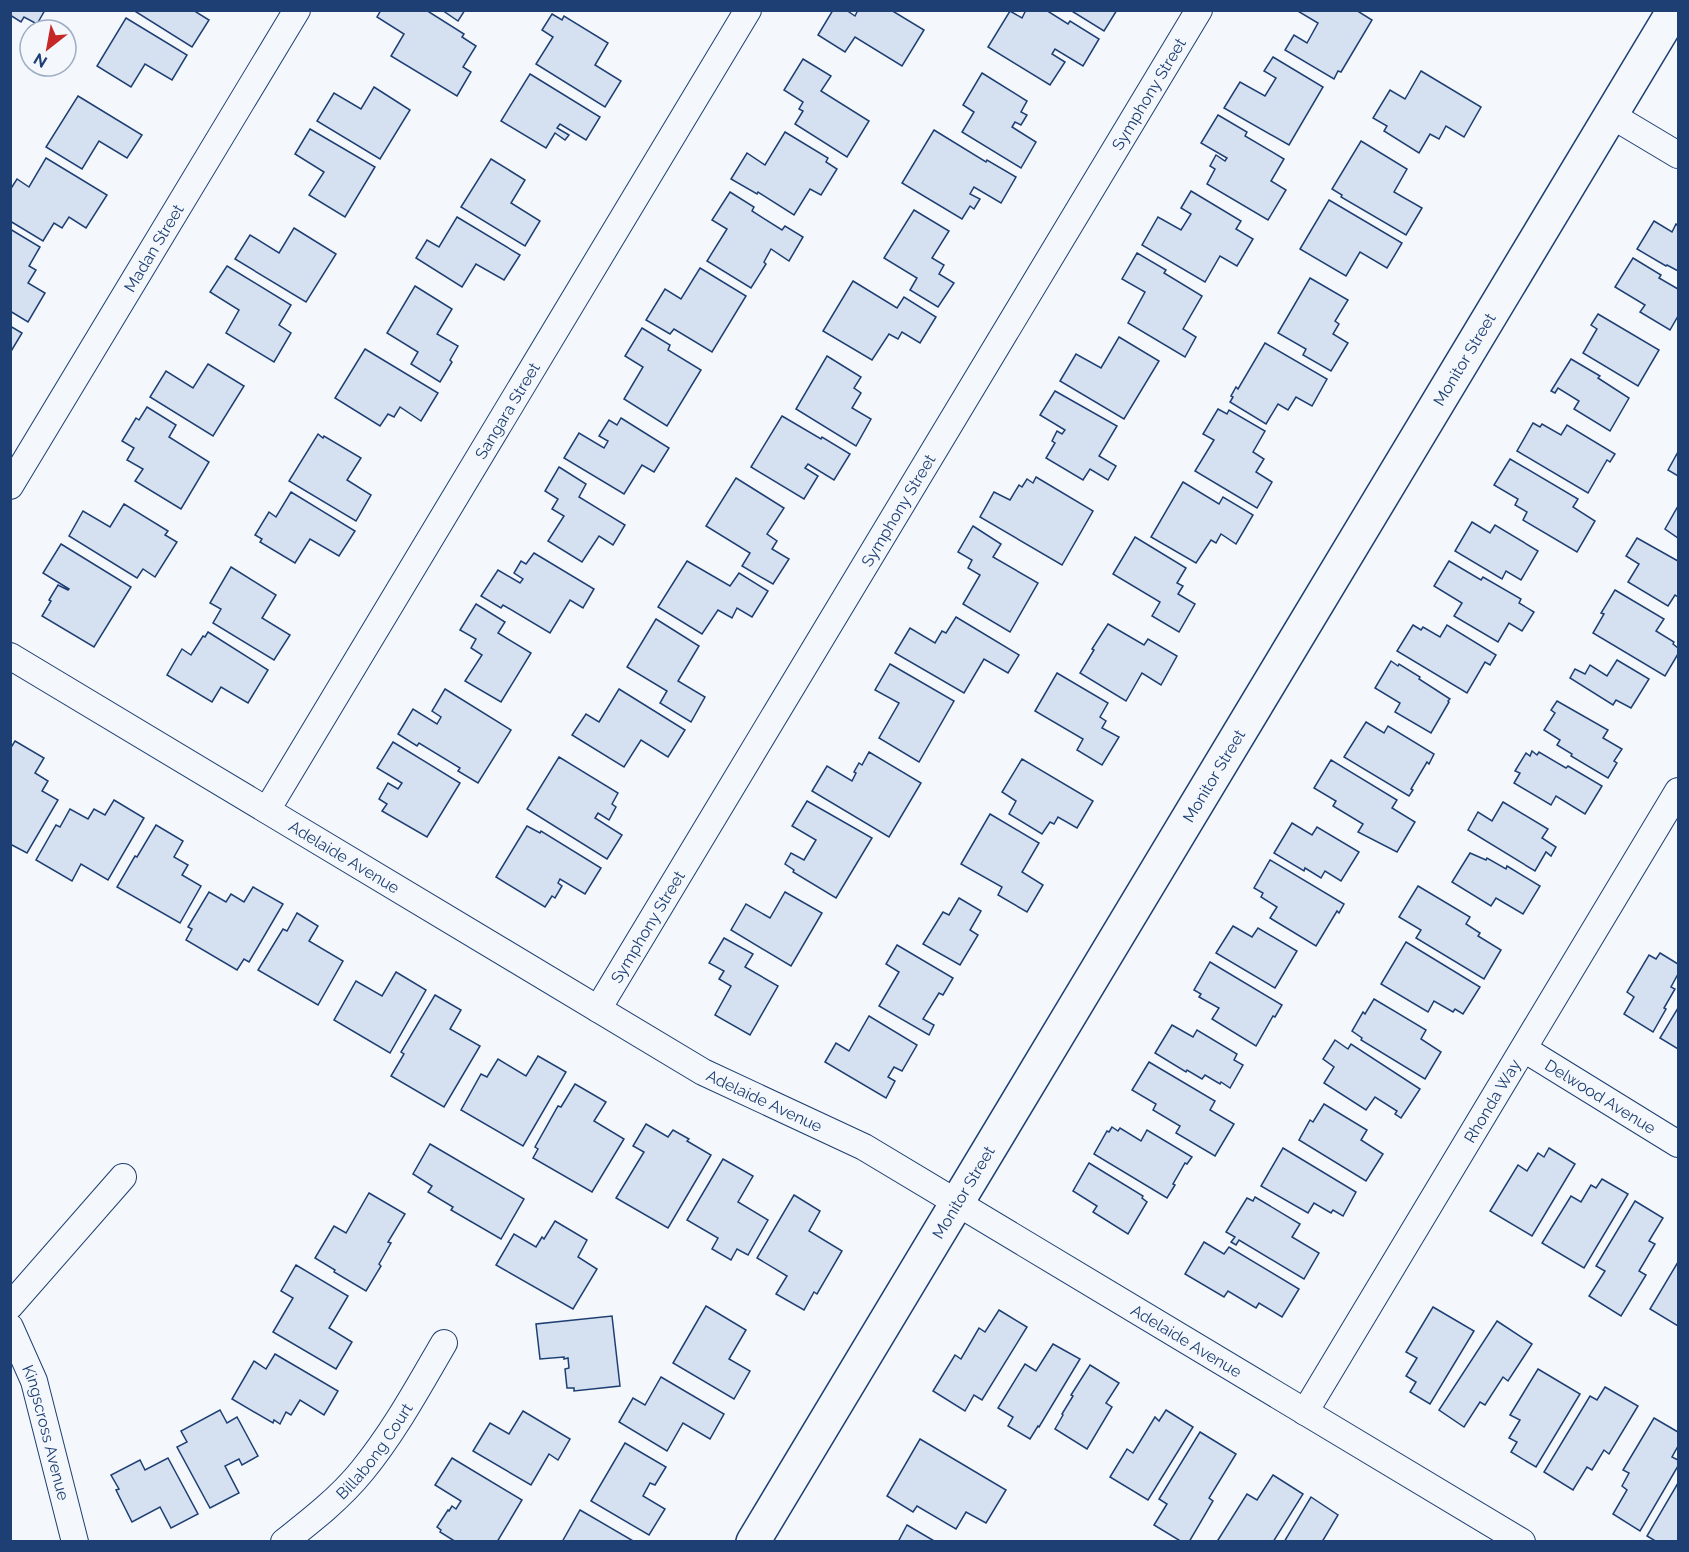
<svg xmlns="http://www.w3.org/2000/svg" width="1689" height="1552" font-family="Raleway,sans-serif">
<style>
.building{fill:#d5e0f0;stroke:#1d3f73;stroke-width:1.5}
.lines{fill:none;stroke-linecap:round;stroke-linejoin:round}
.minor-casing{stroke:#1d3f73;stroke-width:28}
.tertiary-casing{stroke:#1d3f73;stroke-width:36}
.minor{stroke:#f4f7fb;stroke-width:26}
.tertiary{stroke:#f4f7fb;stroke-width:33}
.labels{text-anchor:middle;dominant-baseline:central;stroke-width:4.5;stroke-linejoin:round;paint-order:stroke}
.street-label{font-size:16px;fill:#1d3f73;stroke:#f4f7fb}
</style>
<rect width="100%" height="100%" fill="#f4f7fb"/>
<g class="building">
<polygon points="10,10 45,10 37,24 24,17 21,22 10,15"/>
<polygon points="133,10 193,10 209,20 192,47"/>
<polygon points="381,10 426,10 464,34 462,37 476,46 463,67 471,72 457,96 391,56 404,34 377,17"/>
<polygon points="442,10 465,10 458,21"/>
<polygon points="833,10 846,10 855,16 858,10 891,10 924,30 902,66 855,37 845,52 818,35"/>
<polygon points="1026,10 1046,10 1068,24 1070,21 1099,39 1083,66 1055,49 1052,54 1065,62 1050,85 988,47 1010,11 1022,18"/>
<polygon points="1070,10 1117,10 1104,31"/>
<polygon points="1296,10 1356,10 1372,20 1341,72 1338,71 1334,79 1285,50 1294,35 1307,43 1318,23"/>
<polygon points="552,14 562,20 564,16 608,43 595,65 621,81 605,107 536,64 553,37 542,30"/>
<polygon points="126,18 187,55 172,80 145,64 131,87 97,66"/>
<polygon points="1273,57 1323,87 1289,145 1224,108 1240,82 1265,96 1276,78 1264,71"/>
<polygon points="803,59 831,76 821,91 869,121 847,157 795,124 803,111 799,109 803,102 784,90"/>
<polygon points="1421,71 1481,107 1464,137 1446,126 1439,139 1430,134 1419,153 1384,131 1387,126 1373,118 1390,90 1405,99"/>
<polygon points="982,73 1027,101 1021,112 1027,115 1021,125 1015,122 1012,127 1036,142 1021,168 962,132 974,112 963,105"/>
<polygon points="530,74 600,117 586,140 560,124 557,128 569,135 565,140 555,133 546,148 501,121"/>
<polygon points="374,87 410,110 380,159 317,121 334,93 361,109"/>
<polygon points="78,96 142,135 127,158 99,141 82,169 46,147"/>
<polygon points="1218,115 1247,132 1245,136 1284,159 1271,181 1286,190 1268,220 1207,184 1215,169 1210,166 1216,155 1225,161 1227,158 1201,143"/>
<polygon points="310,129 375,167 345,217 309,195 324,172 295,154"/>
<polygon points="934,130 986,162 987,160 1016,177 1001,203 974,187 970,194 980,199 974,209 970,206 962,219 902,183"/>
<polygon points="785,132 828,158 826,162 837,169 821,195 810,189 794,215 758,192 757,194 731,179 747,153 765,165"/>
<polygon points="1361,141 1407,169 1394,192 1422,208 1406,235 1341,197 1342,195 1332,189"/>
<polygon points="46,158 107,195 86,228 69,217 62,228 54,223 43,241 10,221 10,190 17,179 29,187"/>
<polygon points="491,159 525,180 511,203 540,221 525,246 461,207"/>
<polygon points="1191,191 1241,221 1236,229 1253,239 1237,266 1220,256 1205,282 1142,245 1158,217 1181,230 1191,214 1181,208"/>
<polygon points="730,192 754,207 752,211 782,230 785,226 803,237 789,261 771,249 764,262 766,264 751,288 707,261 727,229 712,220"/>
<polygon points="1329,200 1402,243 1387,268 1360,252 1346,276 1300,249"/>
<polygon points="914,210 949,231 932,258 944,265 939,274 954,283 938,307 910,290 917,278 884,258"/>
<polygon points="457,217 520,255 504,280 476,264 462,287 416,258 427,240 439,247"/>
<polygon points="1654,221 1672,232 1676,224 1678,226 1678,271 1667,265 1666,266 1637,249"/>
<polygon points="294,228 336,254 306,302 235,259 250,235 279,253"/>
<polygon points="10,229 40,247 29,266 36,270 28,283 45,293 28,322 10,311"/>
<polygon points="1137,253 1166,270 1164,273 1202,296 1183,329 1196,337 1185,357 1128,323 1145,292 1122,279"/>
<polygon points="1633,258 1661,275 1659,278 1678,289 1678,316 1670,330 1640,312 1645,305 1615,287"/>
<polygon points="227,266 291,305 279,325 291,333 274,362 226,333 239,310 210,292"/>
<polygon points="700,268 746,296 712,352 674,329 670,334 646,320 665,289 681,299"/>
<polygon points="1310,278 1348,300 1335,321 1339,324 1333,334 1348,343 1331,371 1303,355 1306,349 1278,333"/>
<polygon points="853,281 897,308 904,297 936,317 920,343 902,332 898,339 889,334 872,360 823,331"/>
<polygon points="415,286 452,309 437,334 458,346 450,360 452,362 440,382 411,364 418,352 387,333"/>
<polygon points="1598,314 1659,350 1638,386 1583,353 1597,329 1591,325"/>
<polygon points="10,326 22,333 10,353"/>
<polygon points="642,328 670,345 668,350 701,370 667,426 624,399 643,367 625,356"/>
<polygon points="1119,337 1159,361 1124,419 1060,381 1076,354 1101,368"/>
<polygon points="1265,343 1327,379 1312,406 1296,397 1288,410 1278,404 1266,424 1230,402 1233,397 1231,396 1236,387 1238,389"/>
<polygon points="365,349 438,393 421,421 400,407 394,417 388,414 380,426 335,398"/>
<polygon points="827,356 861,377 854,388 861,393 852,408 871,419 856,446 796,409"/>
<polygon points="1571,359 1600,376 1598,378 1629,398 1610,431 1574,409 1579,401 1558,388 1555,393 1551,391"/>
<polygon points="208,364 244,386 213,436 150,397 166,371 193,388"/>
<polygon points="1055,391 1117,426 1099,456 1116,466 1108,480 1090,469 1083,480 1046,458 1055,443 1052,441 1057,431 1062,434 1065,430 1040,415"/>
<polygon points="147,407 176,425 169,437 209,462 181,509 135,481 143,469 127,460 134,448 122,441 136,418 139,420"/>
<polygon points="1218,409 1227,414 1229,410 1265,431 1253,452 1264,459 1256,472 1272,482 1257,508 1195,471 1214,440 1203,434"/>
<polygon points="782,416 821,439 822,437 850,454 834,480 808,464 805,468 818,476 804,499 751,467"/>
<polygon points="621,418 669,448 654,472 642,465 624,494 564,458 579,433 604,448 608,441 599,436 609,420 617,425"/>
<polygon points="1533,423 1540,427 1542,424 1561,435 1567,425 1615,454 1610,462 1607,460 1588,493 1517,451"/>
<polygon points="318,434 323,438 324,436 361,458 347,480 371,495 356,521 289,481"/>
<polygon points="1678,452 1678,476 1668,470"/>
<polygon points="1510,459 1578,499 1573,507 1595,521 1577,552 1523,520 1527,512 1515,505 1518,499 1494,485"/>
<polygon points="559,467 586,484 579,497 625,525 613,545 599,536 582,562 548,541 564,516 552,509 558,499 545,491"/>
<polygon points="1036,477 1093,511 1062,565 980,517 994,492 1010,500 1019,485 1022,487 1027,479 1033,483"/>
<polygon points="736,478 784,508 767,534 777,541 772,549 789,559 773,584 742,566 750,553 706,526"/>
<polygon points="1183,482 1219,504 1223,497 1253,515 1236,544 1221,534 1216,543 1211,540 1196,563 1151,537"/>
<polygon points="291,492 355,531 339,556 310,539 295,563 260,542 262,539 255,535 269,512 276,517"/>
<polygon points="124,504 168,531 165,535 177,542 155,577 143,569 137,578 69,536 83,511 110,527"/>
<polygon points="1678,506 1678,538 1665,529"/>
<polygon points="1472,522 1490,533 1495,525 1538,551 1521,580 1506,571 1502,579 1455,551"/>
<polygon points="973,526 1001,544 993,557 1038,583 1010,632 963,604 980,575 968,568 972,560 958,552"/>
<polygon points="1135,537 1186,568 1177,583 1183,586 1178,594 1195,604 1179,632 1152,616 1160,602 1113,574"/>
<polygon points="1637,538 1678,561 1678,597 1675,595 1668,606 1628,582 1639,564 1626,556"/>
<polygon points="61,544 131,587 94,647 42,616 51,601 49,600 58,585 68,590 69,589 43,573"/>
<polygon points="534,553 594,589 583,608 570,600 550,633 503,605 501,608 481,596 498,570 520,583 523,579 514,573 521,561 526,564"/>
<polygon points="687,561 730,586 739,573 768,591 752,617 737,608 732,618 718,610 702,634 658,607"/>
<polygon points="1449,561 1481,580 1483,577 1521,599 1519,603 1534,612 1522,631 1509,623 1498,642 1454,616 1462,603 1434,586"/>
<polygon points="231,567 276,595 262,618 290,635 274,660 213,623 221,609 210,603"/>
<polygon points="1615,590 1664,619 1656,631 1674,642 1673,644 1678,648 1678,654 1665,676 1593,633 1604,614 1601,613"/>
<polygon points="476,604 505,622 498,633 531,653 501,702 465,681 482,655 471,648 476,639 460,630"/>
<polygon points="956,617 1019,655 1008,673 984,659 964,693 895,653 910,628 935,643 942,631 946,633"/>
<polygon points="656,619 699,646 678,681 705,697 691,722 660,703 667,691 627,667"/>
<polygon points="1108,624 1144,645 1148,639 1177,656 1161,685 1142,673 1126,701 1080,673 1094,650 1092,649"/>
<polygon points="1413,625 1421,630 1423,627 1440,637 1447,625 1496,655 1490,665 1485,662 1467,693 1397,651"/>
<polygon points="208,632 268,670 248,703 221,687 212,702 167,675 182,649 191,655 203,636 205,637"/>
<polygon points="1617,660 1649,679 1631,708 1616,700 1613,705 1570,678 1575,669 1585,674 1590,665 1607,676"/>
<polygon points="1391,661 1398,666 1399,664 1420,677 1419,679 1450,699 1448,701 1449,702 1431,733 1395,712 1400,703 1375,688"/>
<polygon points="890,664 954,701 919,762 879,738 899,703 875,690"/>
<polygon points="1057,673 1108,703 1100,717 1106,721 1102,728 1119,737 1102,765 1077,750 1083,739 1035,711"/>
<polygon points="445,689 511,730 478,783 458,771 460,768 419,743 417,746 398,734 413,709 437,724 441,717 432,711"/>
<polygon points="619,689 685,730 668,757 641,740 624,767 572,735 586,714 599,722"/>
<polygon points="1557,701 1608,730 1603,738 1622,749 1614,761 1617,763 1608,778 1571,756 1572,754 1557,745 1560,740 1544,730 1555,713 1551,710"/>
<polygon points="1366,722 1384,733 1388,726 1434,754 1429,764 1427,762 1411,789 1413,790 1409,796 1344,757"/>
<polygon points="15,741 44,758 35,773 48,781 42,791 58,800 27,853 10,844 10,749"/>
<polygon points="393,742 460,783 427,837 382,811 387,804 379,799 388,783 398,789 402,783 377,768"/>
<polygon points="1532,751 1537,755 1539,752 1566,768 1568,766 1602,786 1585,814 1556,796 1551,805 1514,783 1520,773 1515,771 1526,753 1530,756"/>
<polygon points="869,752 921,783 889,837 812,791 827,766 852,781 856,773 854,772 859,763 862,765"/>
<polygon points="559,757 618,793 612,804 616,807 609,820 598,813 595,818 622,835 607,859 527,809"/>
<polygon points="1022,759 1093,801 1077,828 1058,817 1054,824 1050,822 1042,834 1009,814 1016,801 1002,792"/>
<polygon points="1331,760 1397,800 1392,808 1415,822 1397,852 1358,832 1363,824 1333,806 1336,801 1314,788"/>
<polygon points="114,800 144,818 108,880 81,864 72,881 36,860 56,825 60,827 70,809 88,819 94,809 105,815"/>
<polygon points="807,801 872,838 836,898 793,872 794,870 785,864 791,853 804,860 816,840 792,826"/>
<polygon points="1503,802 1548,829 1542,838 1556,847 1551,856 1546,852 1535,871 1468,830 1478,812 1492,821"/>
<polygon points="990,814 1039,843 1022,872 1043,885 1027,912 998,895 1002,887 961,864"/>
<polygon points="1292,823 1312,835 1317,827 1359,852 1341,881 1325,871 1321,878 1305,868 1304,871 1274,853"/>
<polygon points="156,825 183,841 174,857 188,865 182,875 201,886 180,923 117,887 135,856 137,857"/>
<polygon points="527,826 540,833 541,831 601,868 585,894 560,879 558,883 562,886 555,898 552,896 545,907 496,877"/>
<polygon points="1470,853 1486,860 1487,858 1506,869 1507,866 1540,886 1523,914 1496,898 1491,906 1452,882"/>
<polygon points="1270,860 1344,904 1339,913 1337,911 1316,946 1270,918 1277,907 1261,897 1263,893 1254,888"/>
<polygon points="1418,886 1470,917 1466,924 1480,933 1478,936 1501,950 1484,979 1416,938 1421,930 1399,917"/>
<polygon points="253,887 283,904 249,962 244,959 237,970 186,940 192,929 188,927 209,892 226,902 231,894 244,902"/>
<polygon points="785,892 822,913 791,966 731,930 746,904 770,918"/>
<polygon points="959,898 981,911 970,930 978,935 960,965 923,944 943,912 949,915"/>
<polygon points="297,913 318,926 309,941 343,961 318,1005 258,970 283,929 287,931"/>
<polygon points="1233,926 1252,937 1258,928 1297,951 1275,988 1216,953"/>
<polygon points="724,938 753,954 745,967 778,986 750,1035 715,1015 731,986 719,979 724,971 709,963"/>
<polygon points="1406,942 1480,987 1463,1014 1455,1009 1453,1012 1434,1001 1428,1012 1381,984"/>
<polygon points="897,945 953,978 943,995 939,993 923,1019 934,1025 929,1035 879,1006 899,972 886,964"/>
<polygon points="1660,953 1678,964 1678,974 1671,987 1675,989 1664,1008 1666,1009 1653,1032 1624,1014 1634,997 1627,992 1649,955 1656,959"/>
<polygon points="1210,962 1282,1005 1275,1017 1273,1016 1256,1046 1212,1019 1219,1008 1199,997 1201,994 1194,990"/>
<polygon points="396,972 426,990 390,1053 334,1020 356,981 382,996"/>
<polygon points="435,995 461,1010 450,1029 480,1046 444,1107 391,1076 404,1054 401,1052"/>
<polygon points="1374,999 1426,1030 1421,1039 1441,1052 1425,1079 1361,1040 1362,1038 1352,1031 1363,1012 1365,1014"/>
<polygon points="1678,1008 1678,1049 1660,1038"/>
<polygon points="869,1016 917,1045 902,1071 894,1067 888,1077 895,1081 886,1098 825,1062 836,1043 849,1051"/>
<polygon points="1172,1025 1193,1037 1197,1030 1237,1054 1234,1060 1243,1065 1230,1088 1221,1082 1220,1084 1205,1075 1202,1079 1187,1070 1186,1072 1155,1053"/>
<polygon points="1335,1040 1348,1049 1351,1044 1420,1089 1401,1118 1395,1114 1397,1111 1375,1097 1366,1110 1324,1083 1334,1067 1323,1059"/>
<polygon points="538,1056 566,1072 523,1146 461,1110 481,1074 487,1077 498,1059 526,1076"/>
<polygon points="1149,1062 1215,1101 1210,1110 1234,1124 1215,1156 1176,1133 1180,1126 1153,1110 1156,1104 1132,1090"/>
<polygon points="575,1084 606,1102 594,1121 624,1139 592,1192 533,1158 538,1149 535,1147 558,1106 561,1107"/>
<polygon points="1324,1104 1367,1130 1361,1140 1383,1154 1366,1181 1299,1140 1310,1120 1313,1122"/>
<polygon points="646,1124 668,1137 673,1130 689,1139 687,1141 711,1155 668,1228 616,1198 644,1152 633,1146"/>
<polygon points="1112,1127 1118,1131 1120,1128 1141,1141 1147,1130 1192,1157 1187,1164 1185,1163 1173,1184 1175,1185 1167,1198 1094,1154 1107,1131 1109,1132"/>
<polygon points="430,1144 524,1199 501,1239 451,1210 453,1207 428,1192 432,1186 413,1174"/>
<polygon points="1283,1148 1356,1192 1343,1216 1333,1210 1331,1213 1314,1203 1308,1213 1261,1186"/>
<polygon points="1549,1148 1575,1164 1532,1236 1490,1211 1518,1165 1527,1171 1538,1153 1544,1157"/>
<polygon points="723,1159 753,1176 738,1202 768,1220 748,1255 737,1249 731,1260 712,1249 718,1238 687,1220"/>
<polygon points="1089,1163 1143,1196 1142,1198 1147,1202 1128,1234 1093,1212 1097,1206 1073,1191"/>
<polygon points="1602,1179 1628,1194 1584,1268 1542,1243 1571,1196 1581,1202 1591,1185 1596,1188"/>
<polygon points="369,1193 405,1214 388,1242 391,1243 379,1264 381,1266 366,1291 334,1272 335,1270 315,1258 334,1226 346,1233"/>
<polygon points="794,1195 820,1211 809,1231 842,1251 817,1294 814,1292 804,1310 776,1294 787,1276 757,1258"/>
<polygon points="1255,1197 1300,1224 1292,1237 1319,1253 1304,1279 1239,1240 1236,1245 1231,1242 1235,1237 1226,1232 1247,1198 1253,1201"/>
<polygon points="1635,1201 1663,1218 1649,1241 1655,1244 1639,1271 1646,1275 1621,1316 1589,1296 1605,1271 1596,1266"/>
<polygon points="555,1221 587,1240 578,1257 597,1269 573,1309 496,1265 514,1234 536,1247 542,1237 544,1239"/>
<polygon points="1204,1242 1224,1254 1229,1247 1299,1289 1282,1317 1259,1303 1256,1308 1228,1291 1224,1297 1185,1274"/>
<polygon points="1678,1262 1678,1326 1650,1309"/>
<polygon points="296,1265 348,1296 329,1328 352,1342 336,1369 273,1332 293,1298 281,1291"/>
<polygon points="706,1306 746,1330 729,1359 750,1371 734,1399 673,1363"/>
<polygon points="1433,1307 1474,1331 1430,1404 1410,1392 1416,1382 1406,1376 1417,1358 1406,1352"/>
<polygon points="999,1310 1027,1327 982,1400 974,1395 965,1411 933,1391 955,1355 961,1359 979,1328 985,1332"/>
<polygon points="612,1316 620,1386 574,1391 574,1388 567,1388 565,1369 569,1368 568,1358 564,1359 564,1357 540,1359 536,1324"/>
<polygon points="1497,1321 1532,1344 1508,1381 1503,1377 1485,1405 1480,1402 1464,1427 1439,1410"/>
<polygon points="1053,1344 1080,1359 1039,1427 1038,1426 1030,1439 1008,1426 1013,1417 998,1408 1025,1364 1036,1371"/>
<polygon points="275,1354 338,1391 324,1415 300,1400 291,1415 286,1412 280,1424 274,1420 273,1423 232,1399 254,1361 266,1369"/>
<polygon points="1090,1365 1119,1383 1106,1403 1112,1407 1087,1449 1055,1429 1063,1415 1062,1414 1073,1396 1071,1395"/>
<polygon points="1538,1369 1580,1394 1536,1467 1511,1452 1517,1442 1509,1438 1520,1420 1510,1415"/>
<polygon points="661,1377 724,1414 710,1439 683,1423 667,1451 619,1422 633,1398 645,1405"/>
<polygon points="1605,1387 1638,1406 1609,1454 1604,1450 1592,1470 1587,1467 1573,1490 1544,1472 1590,1396 1597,1400"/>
<polygon points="220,1410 227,1423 237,1417 258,1456 242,1465 239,1459 225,1466 239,1493 210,1508 177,1447 187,1442 181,1431"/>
<polygon points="1166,1410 1193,1427 1148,1500 1110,1477 1127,1449 1133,1453 1155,1417 1159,1421"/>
<polygon points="523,1411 570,1439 558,1460 549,1454 531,1485 473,1451 490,1423 509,1434"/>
<polygon points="1654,1418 1678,1432 1678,1446 1672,1457 1678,1460 1678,1466 1640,1531 1613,1514 1627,1490 1622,1486 1629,1473 1623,1470"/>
<polygon points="1200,1432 1236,1454 1209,1498 1213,1501 1189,1542 1182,1542 1154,1525 1167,1504 1159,1499"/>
<polygon points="920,1439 1006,1490 986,1523 966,1512 956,1529 917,1506 913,1512 887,1496"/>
<polygon points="625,1443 666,1467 655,1485 650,1483 643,1496 665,1509 649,1535 591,1501"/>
<polygon points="168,1458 198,1514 171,1528 160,1507 132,1522 116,1490 119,1489 111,1475 140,1460 145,1470"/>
<polygon points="452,1458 522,1500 497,1542 456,1542 440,1532 441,1530 437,1527 448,1510 449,1511 452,1506 456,1509 461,1501 435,1485"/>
<polygon points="1273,1475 1303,1494 1273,1542 1220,1542 1218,1540 1247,1494 1257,1500"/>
<polygon points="1678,1483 1678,1542 1657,1542 1647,1536"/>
<polygon points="1311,1497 1338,1515 1322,1542 1284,1542"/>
<polygon points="580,1510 635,1542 562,1542"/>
<polygon points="907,1525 936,1542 898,1542"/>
</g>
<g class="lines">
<g class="minor-casing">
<g id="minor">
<polyline points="1611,115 1678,155"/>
<path id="s1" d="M 10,486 L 297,10"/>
<path id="s2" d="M 10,656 L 703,1072 L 864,1147 L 1522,1542"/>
<path id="s3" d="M 267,810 L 748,10"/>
<path id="s4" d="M 598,1009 L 1199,10"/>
<path id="s5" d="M 1524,1049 L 1678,1144"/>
<polyline points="10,1306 123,1177"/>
<path id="s6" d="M 10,1327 L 34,1381 L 75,1542"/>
<path id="s7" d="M 1305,1412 L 1678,791"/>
<path id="s8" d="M 284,1542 C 312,1520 340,1498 362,1471 C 394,1432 419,1386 444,1343"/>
</g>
</g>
<g class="tertiary-casing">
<g id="tertiary">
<path id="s9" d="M 753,1542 L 1674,10"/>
</g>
</g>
<use href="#minor" class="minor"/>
<use href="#tertiary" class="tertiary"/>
</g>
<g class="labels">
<g class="street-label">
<text stroke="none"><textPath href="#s4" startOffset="1068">Symphony Street</textPath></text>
<text stroke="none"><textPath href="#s1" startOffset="278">Madan Street</textPath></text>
<text stroke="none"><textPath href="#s9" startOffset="1380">Monitor Street</textPath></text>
<text stroke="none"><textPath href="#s3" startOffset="466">Sangara Street</textPath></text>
<text stroke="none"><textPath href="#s4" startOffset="582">Symphony Street</textPath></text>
<text stroke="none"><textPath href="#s9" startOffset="894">Monitor Street</textPath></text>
<text stroke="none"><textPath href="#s2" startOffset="390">Adelaide Avenue</textPath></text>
<text stroke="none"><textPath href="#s4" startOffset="96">Symphony Street</textPath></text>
<text stroke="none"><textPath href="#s5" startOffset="90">Delwood Avenue</textPath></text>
<text stroke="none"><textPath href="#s2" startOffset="876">Adelaide Avenue</textPath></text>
<text stroke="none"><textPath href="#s7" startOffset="363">Rhonda Way</textPath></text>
<text stroke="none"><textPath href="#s9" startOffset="408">Monitor Street</textPath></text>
<text stroke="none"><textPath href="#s2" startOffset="1362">Adelaide Avenue</textPath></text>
<text stroke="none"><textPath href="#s6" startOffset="112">Kingscross Avenue</textPath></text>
<text stroke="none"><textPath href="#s8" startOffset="129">Billabong Court</textPath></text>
</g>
</g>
<rect width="1689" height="1552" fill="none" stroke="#1d3f73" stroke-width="24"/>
<g transform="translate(48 48) rotate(211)"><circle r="28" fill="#f4f7fb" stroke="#9eadc5" stroke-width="1.5"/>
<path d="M0-4.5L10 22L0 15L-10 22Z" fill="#c62828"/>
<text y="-9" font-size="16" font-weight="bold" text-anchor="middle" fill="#1d3f73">N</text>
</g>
</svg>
